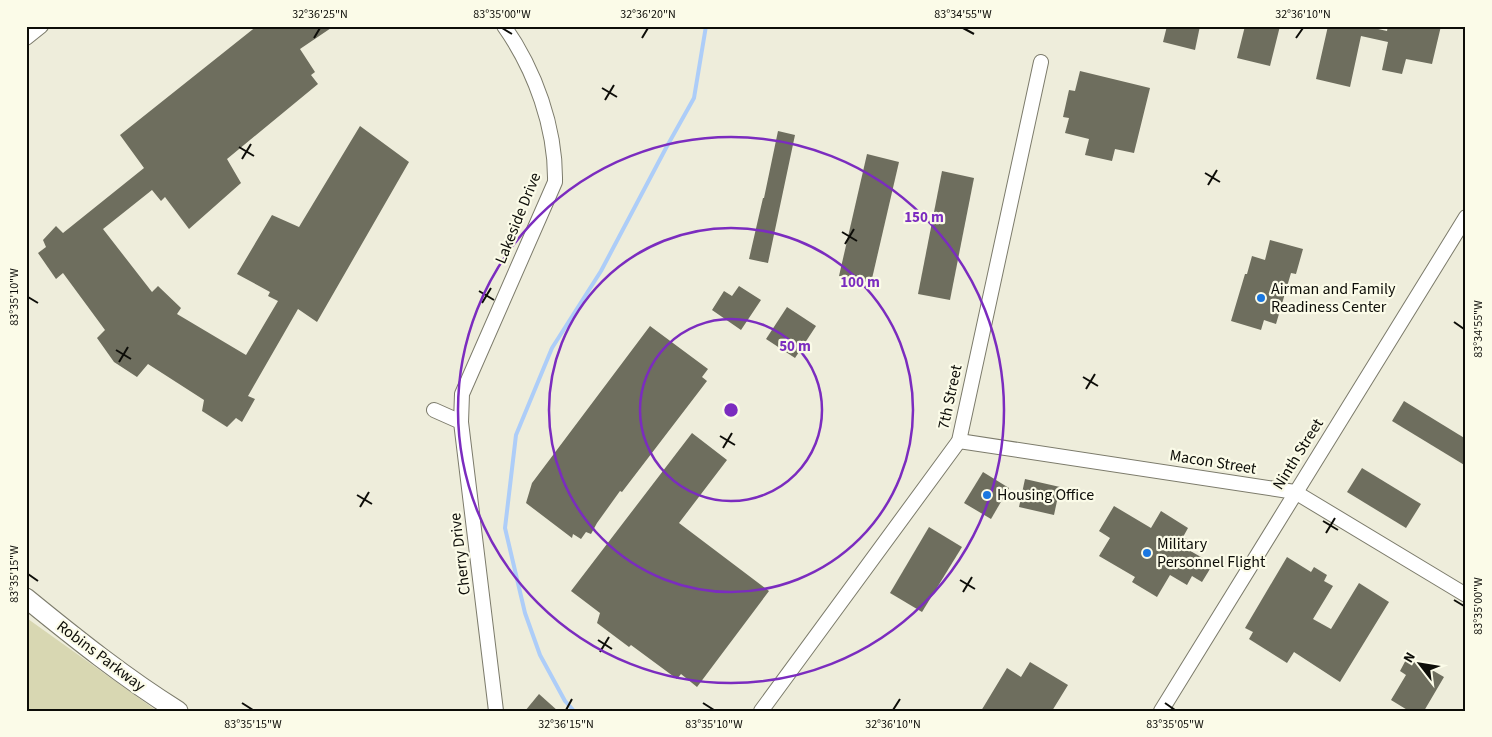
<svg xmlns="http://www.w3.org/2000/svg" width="1492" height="737" font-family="'Source Sans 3',sans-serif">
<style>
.green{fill:#d8d7b2}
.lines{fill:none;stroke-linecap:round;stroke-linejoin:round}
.stream{stroke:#adcdf8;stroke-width:4}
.building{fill:#6e6e5e}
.street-casing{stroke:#7c7b6b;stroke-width:16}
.secondary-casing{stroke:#7c7b6b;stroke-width:21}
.street{stroke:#fff;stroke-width:14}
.secondary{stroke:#fff;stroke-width:19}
.ticks{fill:none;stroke:#0d0d08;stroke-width:2}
.ring{fill:none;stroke:#7b2cbf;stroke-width:2.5}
.poi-dot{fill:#1a77e0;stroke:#fbfbe8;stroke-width:2}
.labels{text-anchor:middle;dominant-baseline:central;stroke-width:4.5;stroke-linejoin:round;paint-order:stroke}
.street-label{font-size:16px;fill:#0d0d08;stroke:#fbfbe8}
.poi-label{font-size:16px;fill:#0d0d08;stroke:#fbfbe8;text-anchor:start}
.centre{fill:#7b2cbf;stroke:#fbfbe8;stroke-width:2.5}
.ring-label{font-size:15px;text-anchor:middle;font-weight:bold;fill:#7b2cbf;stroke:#fbfbe8;stroke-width:4.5;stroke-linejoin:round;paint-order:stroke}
.neatline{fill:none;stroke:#0d0d08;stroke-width:2}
.ticks-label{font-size:12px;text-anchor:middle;fill:#0d0d08}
</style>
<rect width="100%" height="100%" fill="#eeeddb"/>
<polygon class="green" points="26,618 28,619 157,711 26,711"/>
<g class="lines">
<polyline class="stream" points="574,711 565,701 540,655 525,613 505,528 516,435 552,348 601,271 666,148 694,98 706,26"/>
</g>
<g class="building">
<polygon points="257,26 334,26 300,49 315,72 311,75 318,84 227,159 241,183 189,229 165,197 161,201 152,190 103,229 152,292 158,286 181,308 177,314 246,355 278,301 268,296 270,292 237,274 272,215 299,227 360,126 409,162 317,322 298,309 248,396 255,399 242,422 236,418 227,427 202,411 204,400 148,364 137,377 114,362 97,338 105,330 63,273 56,279 38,253 46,247 43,240 56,226 63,233 144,168 120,135"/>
<polygon points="1167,26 1200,26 1195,50 1163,42"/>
<polygon points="1245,26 1280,26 1270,66 1237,58"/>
<polygon points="1328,26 1365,26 1387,31 1388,26 1441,26 1432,64 1406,59 1402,74 1382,70 1388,42 1361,36 1350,87 1316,79"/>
<polygon points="1080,71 1150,88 1134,153 1115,149 1112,161 1085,155 1089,139 1065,133 1069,118 1063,117 1069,90 1075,91"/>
<polygon points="778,131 795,135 768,263 749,259 763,198 764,198"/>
<polygon points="867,154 899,162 871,283 839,276"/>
<polygon points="942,171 974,178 950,300 918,294"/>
<polygon points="1270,240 1303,249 1296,274 1291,273 1276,324 1264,320 1261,330 1231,321 1245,274 1247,274 1252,256 1265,260"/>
<polygon points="739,286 761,300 741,330 712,310 724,291 732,296"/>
<polygon points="787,307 816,326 795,358 766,339"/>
<polygon points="650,326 708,369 702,377 707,381 622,492 620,491 597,523 591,534 586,532 581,539 573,534 572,538 526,503 532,483"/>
<polygon points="1404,401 1466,439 1466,466 1392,421"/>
<polygon points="692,433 727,460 679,523 769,591 697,687 681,674 677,679 631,645 629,647 597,623 600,613 571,591"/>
<polygon points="1362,468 1421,504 1406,528 1347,492"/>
<polygon points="983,472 1009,488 991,519 964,503"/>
<polygon points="1025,479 1060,487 1054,515 1019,507"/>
<polygon points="1114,506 1151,528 1161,511 1188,528 1183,537 1192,542 1187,549 1213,564 1202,582 1192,576 1187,585 1170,575 1157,597 1132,582 1135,577 1099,556 1110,538 1099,531"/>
<polygon points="929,527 962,547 922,612 890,593"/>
<polygon points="1287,557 1311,572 1314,567 1327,575 1324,581 1333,586 1313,619 1331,629 1359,583 1389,602 1340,682 1294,652 1287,663 1249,639 1253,632 1245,628"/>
<polygon points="1408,656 1444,677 1424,711 1409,711 1391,700 1406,675 1400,671"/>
<polygon points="1030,662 1068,685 1052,711 981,711 1007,668 1021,677"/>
<polygon points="539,694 558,711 525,711"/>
</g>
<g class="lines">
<g class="street-casing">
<g id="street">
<polyline points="26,38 41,26"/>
<polyline points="434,410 461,422 496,711"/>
<path d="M 461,422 L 462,394 L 555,182 C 556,128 535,70 504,26"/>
<polyline points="959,441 1295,492 1466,595"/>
<polyline points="761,711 959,441 1041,62"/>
<polyline points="1161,711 1466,217"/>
</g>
</g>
<g class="secondary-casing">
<path id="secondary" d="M 26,598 C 75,638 125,678 178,711"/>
</g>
<use href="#street" class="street"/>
<use href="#secondary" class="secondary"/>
</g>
<path class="ticks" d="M 502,28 L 512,34M 963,28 L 974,34M 314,38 L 320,28M 642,38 L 648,28M 1296,38 L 1303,28M 602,88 L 617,97M 605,100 L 614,85M 239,147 L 254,156M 242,159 L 251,144M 1205,173 L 1220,182M 1208,185 L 1217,170M 842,232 L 857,241M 845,244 L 854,229M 479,291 L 494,300M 28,297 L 38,303M 482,303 L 491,288M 1454,322 L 1464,329M 116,350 L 131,359M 119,362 L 128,347M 1083,377 L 1098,386M 1086,389 L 1095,374M 720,436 L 735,445M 723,448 L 732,433M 357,495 L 372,504M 360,507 L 369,492M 1323,521 L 1338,530M 1326,533 L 1335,518M 28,574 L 38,581M 960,580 L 975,589M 963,592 L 972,577M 1454,600 L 1464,606M 598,640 L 612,649M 600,652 L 609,637M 242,703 L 253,710M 703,703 L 714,710M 1165,703 L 1175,710M 566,710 L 572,699M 893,710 L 900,699"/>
<g class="ring">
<circle cx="731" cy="410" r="91"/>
<circle cx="731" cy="410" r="182"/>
<circle cx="731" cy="410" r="273"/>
</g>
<g class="poi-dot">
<circle cx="1261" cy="298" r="5"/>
<circle cx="987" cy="495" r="5"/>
<circle cx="1147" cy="553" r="5"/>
</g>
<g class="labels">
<g class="street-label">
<text transform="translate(518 218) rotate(-68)">Lakeside Drive</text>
<text transform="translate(950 397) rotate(-78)">7th Street</text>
<text transform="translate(1298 454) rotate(-58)">Ninth Street</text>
<text transform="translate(1213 462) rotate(9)">Macon Street</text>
<text transform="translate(460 554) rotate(-97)">Cherry Drive</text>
<text transform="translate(101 656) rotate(37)">Robins Parkway</text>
</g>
<g class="poi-label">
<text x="1271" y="289">Airman and Family<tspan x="1271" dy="18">Readiness Center</tspan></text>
<text x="997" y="495">Housing Office</text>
<text x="1157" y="544">Military<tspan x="1157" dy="18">Personnel Flight</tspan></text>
</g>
</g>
<circle cx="731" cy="410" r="8" class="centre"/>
<g class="ring-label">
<text x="924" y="222">150 m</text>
<text x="860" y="287">100 m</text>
<text x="795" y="351">50 m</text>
</g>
<rect width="1492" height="737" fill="none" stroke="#fbfbe8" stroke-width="55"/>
<g transform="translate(1420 664) rotate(301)" stroke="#fbfbe8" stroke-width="4" paint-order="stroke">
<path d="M0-4L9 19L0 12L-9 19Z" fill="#0d0d08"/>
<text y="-8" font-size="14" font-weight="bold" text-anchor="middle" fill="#0d0d08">N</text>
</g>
<rect x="28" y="28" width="1436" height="682" class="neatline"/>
<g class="ticks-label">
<text x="320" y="18">32°36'25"N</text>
<text x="502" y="18">83°35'00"W</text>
<text x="648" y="18">32°36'20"N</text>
<text x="963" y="18">83°34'55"W</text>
<text x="1303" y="18">32°36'10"N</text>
<text transform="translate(14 297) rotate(-90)" y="4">83°35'10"W</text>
<text transform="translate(1478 329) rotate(-90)" y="4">83°34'55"W</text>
<text transform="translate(14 574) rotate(-90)" y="4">83°35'15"W</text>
<text transform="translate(1478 606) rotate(-90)" y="4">83°35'00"W</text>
<text x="253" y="728">83°35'15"W</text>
<text x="566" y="728">32°36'15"N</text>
<text x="714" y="728">83°35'10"W</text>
<text x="893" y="728">32°36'10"N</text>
<text x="1175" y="728">83°35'05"W</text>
</g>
</svg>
